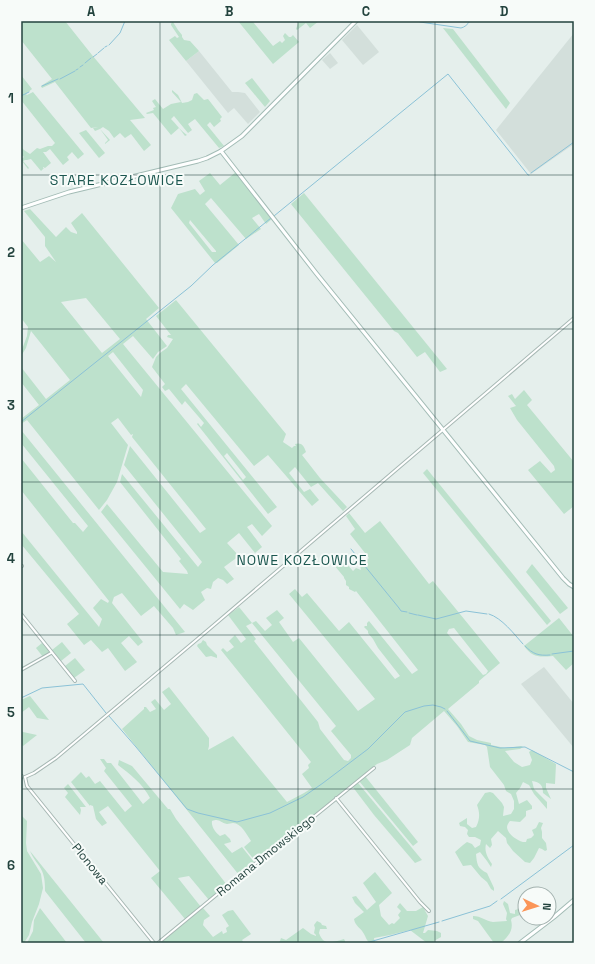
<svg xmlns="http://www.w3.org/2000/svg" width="595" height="964" font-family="'Space Grotesk',sans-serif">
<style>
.built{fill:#d3dfdb}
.green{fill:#bde1cc;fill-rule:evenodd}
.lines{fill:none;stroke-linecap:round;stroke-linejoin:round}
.stream{stroke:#8bc2d7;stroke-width:1}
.street-casing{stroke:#a7b8b4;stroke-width:4}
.secondary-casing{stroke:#a3bcb6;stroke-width:5}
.street{stroke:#fff;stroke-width:2}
.secondary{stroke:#fff;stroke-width:3}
.grid{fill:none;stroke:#23433e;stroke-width:1;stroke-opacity:0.55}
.labels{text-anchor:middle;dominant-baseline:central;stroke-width:4;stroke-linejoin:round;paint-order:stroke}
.street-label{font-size:12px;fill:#23433e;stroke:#f7fbf9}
.quarter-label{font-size:14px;letter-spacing:1px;fill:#1c5750;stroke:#f7fbf9}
.neatline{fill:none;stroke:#23433e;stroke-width:1.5}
.grid-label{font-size:13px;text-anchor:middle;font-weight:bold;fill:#23433e}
</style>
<rect width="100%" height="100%" fill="#e5efec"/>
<g class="built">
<polygon points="357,25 379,52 363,65 342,40"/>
<polygon points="574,33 574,144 531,174 496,130"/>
<polygon points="199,51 232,92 238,92 245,93 260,112 248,124 234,108 228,113 186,61"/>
<polygon points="330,53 338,63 330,69 322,60"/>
<polygon points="544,667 574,704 574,748 521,684"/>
</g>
<g class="green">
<polygon points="21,21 65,21 92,55 145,118 130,120 151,145 144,151 131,134 125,138 120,133 114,138 109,131 103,127 100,129 110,140 105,144 105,143 108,140 100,129 95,131 93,128 98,127 91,128 55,82 42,88 41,86 52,79 21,40"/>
<polygon points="238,21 253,21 253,22 273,46 280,41 282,43 285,40 283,36 285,33 289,37 291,37 293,35 299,42 273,64"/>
<polygon points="296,21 319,21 310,28 306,23 297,30 296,29 298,23"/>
<polygon points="172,22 173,22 178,30 182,35 182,37 184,40 190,41 199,51 186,61 169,40 175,36 177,38 179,37 171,25 171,24"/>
<polygon points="443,28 453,29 510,103 506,109"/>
<polygon points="21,75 32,89 26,94 27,95 33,92 84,154 78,159 72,152 67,157 69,160 63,165 50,149 46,152 43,152 51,163 45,168 43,167 43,168 44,168 41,171 31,159 27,160 25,160 23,161 29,168 28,169 22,161 21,162 21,159 24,157 21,154 21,147 24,150 30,154 37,148 40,149 48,146 52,146 55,143 21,100"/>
<polygon points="252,78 270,101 265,107 245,83"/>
<path d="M 172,90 L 178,95 L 182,103 L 188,102 L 192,100 L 194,94 L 197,93 L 204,100 L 208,99 L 222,117 L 220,119 L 221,121 L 214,127 L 210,122 L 207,125 L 224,146 L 219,148 L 195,119 L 188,124 L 192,130 L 188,133 L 174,116 L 171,119 C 176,124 181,131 187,135 L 185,136 L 179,128 L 171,135 L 153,113 L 147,114 L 146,113 L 154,110 L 153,108 L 156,107 L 152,101 L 155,99 L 163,109 L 171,104 L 181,102 L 172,92 Z"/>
<polygon points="86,130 105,153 99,158 79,133"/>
<path d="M 236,172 L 272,219 L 266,224 L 259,214 L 252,218 L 261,229 L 246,239 L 211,198 L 205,204 L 239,245 L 217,263 L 215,263 L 171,208 L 178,194 L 195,189 L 200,195 L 205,191 L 199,181 L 210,173 L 220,185 ZM 190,220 L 216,251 L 216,252 L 212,252 L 189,223 Z"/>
<polygon points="304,193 447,369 440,372 425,352 417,357 398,333 394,331 291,204"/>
<path d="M 30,209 L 56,237 L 66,227 L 71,232 L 77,234 L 77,232 L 71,223 L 82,213 L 159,308 L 146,319 L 167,346 L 158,352 L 153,359 L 133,336 L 123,344 L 272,526 L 262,536 L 252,524 L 247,527 L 262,547 L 255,553 L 239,533 L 227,543 L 239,556 L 224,567 L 234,579 L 227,584 L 223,580 L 218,578 L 213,582 L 211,589 L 207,588 L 201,592 L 205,600 L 193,610 L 184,604 L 180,609 L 101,512 L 107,504 L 163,572 L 188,574 L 187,571 L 179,561 L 181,559 L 120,482 L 122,474 L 198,567 L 202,562 L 124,465 L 130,446 L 200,533 L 206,529 L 132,437 L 133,434 L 131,435 L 118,418 L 111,423 L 128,445 L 117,482 L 107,500 L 99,510 L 27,420 L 21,424 L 21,419 L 39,405 L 21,382 L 21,367 L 46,399 L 70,380 L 31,331 L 26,348 L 21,356 L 21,352 L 27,336 L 28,327 L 21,318 L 21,239 L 40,262 L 49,256 L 56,262 L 45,246 L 45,237 L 24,211 ZM 86,298 L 120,339 L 102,353 L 61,302 ZM 113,352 L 143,390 L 141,397 L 108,356 Z"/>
<path d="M 176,300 L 286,434 L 283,442 L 292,448 L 294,446 L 296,446 L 295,444 C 301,442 304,445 306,452 L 302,455 L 320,478 L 347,507 L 343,511 L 318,483 L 311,487 L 295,467 L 289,473 L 304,492 L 310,489 L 319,500 L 312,506 L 268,455 L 254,466 L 186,384 L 181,389 L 277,507 L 268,514 L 197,424 L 198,423 L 201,427 L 204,423 L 185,401 L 182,405 L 169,389 L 165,391 L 162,387 L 165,384 L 152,367 L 156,357 L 160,353 L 167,348 L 173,339 L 167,337 L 168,335 L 171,335 L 156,316 ZM 227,453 L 246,477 L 243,480 L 224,456 Z"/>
<polygon points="524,390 532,400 527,405 574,462 574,506 564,514 528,470 540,461 551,473 555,470 554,466 517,420 510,408 516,406 508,396 512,394 515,399"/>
<polygon points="21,430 185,632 176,635 173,628 154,606 141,616 122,593 114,597 112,603 143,642 138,646 129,636 121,643 137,662 125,671 108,648 102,652 91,640 84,645 67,624 79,614 21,544 21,531 99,627 102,619 93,608 101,599 108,603 109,601 21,490 21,458 73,523 75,523 83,532 88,526 21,443"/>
<polygon points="427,469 551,621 547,625 423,473"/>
<path d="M 349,513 L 365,533 L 380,521 L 429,584 L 433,581 L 500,663 L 479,681 L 479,683 L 448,709 L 461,724 L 469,736 L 477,740 L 491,743 L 491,745 L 505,748 L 521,746 L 523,747 L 520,749 L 505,751 L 514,762 L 522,767 L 530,765 L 532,760 L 529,752 L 532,750 L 556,764 L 555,784 L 546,783 L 546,788 L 551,799 L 543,793 C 543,785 540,782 532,781 L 534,789 L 547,802 L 547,809 L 534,794 L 529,785 L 523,782 L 520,788 L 516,793 L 519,804 L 527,800 L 532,806 L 532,809 L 526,811 L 526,816 L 520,822 L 510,821 C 509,822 507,825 507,827 C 507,834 520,843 526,842 L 527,839 L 531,838 L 534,835 L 532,830 L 536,828 L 539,822 L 543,823 L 541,828 L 542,832 L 542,838 L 546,843 L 547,850 L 545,851 L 542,849 L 539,848 L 534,858 L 530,863 L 525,862 L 513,851 L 507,843 L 506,838 L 498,831 L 491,839 L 492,845 L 490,848 L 486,844 C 484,852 488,858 492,864 L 491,867 L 487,861 L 480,852 L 476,854 C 477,864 477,868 487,873 L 494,888 L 494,891 L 491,889 L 487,882 L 481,877 L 471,865 L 463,866 L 455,852 L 463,845 L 467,842 L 472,844 L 475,848 L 480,845 L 481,840 L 475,837 L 469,837 L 467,834 L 468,830 L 465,827 L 460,826 L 459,823 L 467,818 L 467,824 L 472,828 L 476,827 C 480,819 480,813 477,805 L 485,793 L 490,792 L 493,793 L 502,803 L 504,807 L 503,816 L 511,814 L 514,809 L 514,801 L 511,794 L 506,791 L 504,785 L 490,767 L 487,747 L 485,745 L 468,742 L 457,726 L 444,711 L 412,738 L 410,745 L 387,760 L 377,764 L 261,858 L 255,861 L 244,847 L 251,841 C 247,835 241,823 233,823 C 231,823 229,824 227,824 C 220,823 220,818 212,821 C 211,827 216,833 220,836 L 225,834 L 230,839 L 231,842 L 224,844 L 232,853 L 242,847 L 254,862 L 239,875 L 122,729 L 144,709 L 144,707 L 146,707 L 150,712 L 156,709 L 151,702 L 155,699 L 164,710 L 171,704 L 162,692 L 169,687 L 209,738 L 209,746 L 208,750 L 233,736 L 287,802 L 304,793 L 312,788 L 302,774 L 309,768 L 308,765 L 311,762 L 221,650 L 223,648 L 227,652 L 234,647 L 229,641 L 235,635 L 241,643 L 246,639 L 228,615 L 239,607 L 252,623 L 256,621 L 265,631 L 272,625 L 266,618 L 277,610 L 284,618 L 279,622 L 293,642 L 299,638 L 358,711 L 375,699 L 289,594 L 295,589 L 302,597 L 307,593 L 339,631 L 349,622 L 395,679 L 400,676 L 378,648 L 373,639 L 368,633 L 368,631 L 364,627 L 365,626 L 367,626 L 367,623 L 369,621 L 412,674 L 418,670 L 356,591 L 355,592 L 349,589 L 349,587 L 346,585 L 346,581 L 344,578 L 344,577 L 334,565 L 332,561 L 340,555 L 346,563 L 353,571 L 356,568 L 361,570 L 360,565 L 369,558 L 350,534 L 355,529 L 346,516 ZM 252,623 L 336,726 L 331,731 L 351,755 L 351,758 L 348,761 L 344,760 L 320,729 L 318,722 L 254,641 L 256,639 L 246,626 ZM 454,628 L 488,671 L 486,674 L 483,675 L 447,633 L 449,629 Z"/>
<polygon points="532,564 568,608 560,614 526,572"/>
<path d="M 559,618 L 574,637 L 574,663 L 566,670 L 553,656 C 539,657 533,658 524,646 Z"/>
<polygon points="203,640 206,642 207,645 217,655 217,658 211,656 206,657 197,646 198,644 201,643"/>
<polygon points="62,642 71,653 61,661 52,650"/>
<polygon points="42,643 49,651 49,652 43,657 36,648"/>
<polygon points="75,658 85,670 74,678 65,666"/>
<polygon points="30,696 49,720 37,718 29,707 21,713 21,700"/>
<polygon points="21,730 23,732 37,735 23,746 21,744"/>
<path d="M 100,759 L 104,759 L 107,763 L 111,763 L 143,804 L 150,798 C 143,784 130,774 118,765 L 119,760 L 132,766 L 168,809 L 170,809 L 176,819 L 227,885 L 209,900 L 189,876 L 178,878 L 201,907 L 185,919 L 151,878 L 160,871 L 108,806 L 99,812 L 107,823 L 102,826 L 96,819 L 93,806 L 90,805 L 90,806 L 71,782 L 81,772 L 86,778 L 89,776 L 95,784 L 100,781 L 125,812 L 132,806 L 104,771 L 106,768 Z"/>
<polygon points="365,776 418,842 413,846 359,781"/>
<polygon points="358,783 422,860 415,863 374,815 352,786"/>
<polygon points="68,784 86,807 80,807 81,810 80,815 65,797 68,793 64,788"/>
<polygon points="21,815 27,821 26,843 27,851 41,874 43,888 39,904 32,922 29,935 24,943 21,943"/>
<path d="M 30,851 L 104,943 L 86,943 L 45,891 C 45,885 45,878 42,871 C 39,864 33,859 30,851 Z"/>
<path d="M 375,872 L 392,893 L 379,905 L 381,916 L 389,925 L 392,923 L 394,924 L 400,918 L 398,915 L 401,911 L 397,907 L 400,903 L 407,911 L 416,911 L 423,907 L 428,916 L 423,933 L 425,933 L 428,930 L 437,931 L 441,933 L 441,937 L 434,941 L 433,943 L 427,943 L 410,930 L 390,935 L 374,938 L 375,943 L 370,943 C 366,940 366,937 364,934 C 361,928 355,926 354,919 L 364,912 L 355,903 L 352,897 L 356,896 L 367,910 L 376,902 L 363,883 Z"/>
<path d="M 504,901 L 508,904 L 510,913 L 515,914 L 515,910 L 522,908 L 525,904 L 525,912 L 523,911 L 520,915 L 512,918 L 511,920 C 514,930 508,937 501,943 L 494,943 L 478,921 L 473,919 L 473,916 C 481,916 486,921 493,922 C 497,922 502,921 507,921 L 506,919 L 507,913 L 503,904 Z"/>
<polygon points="40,908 67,943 27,943 33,931 34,920"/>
<polygon points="203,908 210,916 204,920 203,925 213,937 222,931 223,934 227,932 226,928 229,926 222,915 228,911 233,910 251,934 242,940 244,943 160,943"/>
<path d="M 317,921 L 321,923 L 322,925 L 326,926 L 327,929 L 320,929 L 319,933 C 324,947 333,942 344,939 L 345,941 L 345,943 L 278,943 L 280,941 L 281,938 L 286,940 L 303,928 L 311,934 L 316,936 L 316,935 L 314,933 L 315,928 L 314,925 Z"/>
</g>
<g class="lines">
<g class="stream">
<path d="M 420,22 L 461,28 C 465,27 467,25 470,21"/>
<polyline points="109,45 120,33 125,21"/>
<polyline points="105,47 107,46"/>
<polyline points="98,53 104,48"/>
<polyline points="93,57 97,54"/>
<polyline points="85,63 91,58"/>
<polyline points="80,67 83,65"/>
<polyline points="76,70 78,69"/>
<polyline points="60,79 75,71"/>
<polyline points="42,86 58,79"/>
<polyline points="21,96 29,92"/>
<polyline points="531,173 574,142"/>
<polyline points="274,216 448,74 528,175 529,175"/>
<polyline points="21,422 191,286 213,265 271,218"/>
<polyline points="351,549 399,608 401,611 407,612"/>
<polyline points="409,613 417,615"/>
<path d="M 489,614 C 502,618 514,634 523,644"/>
<polyline points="418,615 436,619 466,611 487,614"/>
<path d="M 525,646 C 533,654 538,656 550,655"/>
<polyline points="552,654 574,651"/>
<polyline points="21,698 42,688 83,684 106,713"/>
<polyline points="447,711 470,741 500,748 525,747 574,772"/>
<polyline points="109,716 136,747 187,809 198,813 237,822 270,813 303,797 323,783 368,749 405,712 424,706 433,705 441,707 445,709"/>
<polyline points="501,899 574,845"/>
<polyline points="442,921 490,906 497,901"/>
<polyline points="366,943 439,922"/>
</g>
<g class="street-casing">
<g id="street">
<polyline points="21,566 22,566"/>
<polyline points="21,614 75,681"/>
<polyline points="21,670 51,653"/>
<polyline points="25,777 34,773 56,758 207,631 574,318"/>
<polyline points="25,777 27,786 154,943"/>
<polyline points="21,778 22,776"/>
<polyline points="336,798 420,902 429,911"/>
<polyline points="158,943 249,868 263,858 374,768"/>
</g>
</g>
<g class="secondary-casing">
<g id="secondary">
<polyline points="221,151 316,273 563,578 569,584 574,587"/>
<polyline points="21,208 69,192 198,161 207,158 221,151 242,136 356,21"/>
<polyline points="520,943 554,917 574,900"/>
</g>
</g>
<use href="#street" class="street"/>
<use href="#secondary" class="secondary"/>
</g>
<path class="grid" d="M 160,21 L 160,943M 298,21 L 298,943M 435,21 L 435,943M 21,175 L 574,175M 21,329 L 574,329M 21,482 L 574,482M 21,635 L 574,635M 21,789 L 574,789"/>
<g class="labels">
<g class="street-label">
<text transform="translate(266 855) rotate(-39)">Romana Dmowskiego</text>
<text transform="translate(90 864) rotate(51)">Plonowa</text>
</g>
<g class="quarter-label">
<text x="117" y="180">STARE KOZŁOWICE</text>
<text x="302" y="560">NOWE KOZŁOWICE</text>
</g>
</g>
<rect width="595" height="964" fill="none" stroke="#f7fbf9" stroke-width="44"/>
<g transform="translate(537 906) rotate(94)"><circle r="19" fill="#f7fbf9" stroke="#a2b1ae"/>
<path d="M0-3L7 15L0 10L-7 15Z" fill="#fb9558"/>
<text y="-6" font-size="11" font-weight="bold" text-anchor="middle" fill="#23433e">N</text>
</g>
<rect x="22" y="22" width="551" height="920" class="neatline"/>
<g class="grid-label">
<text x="91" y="16">A</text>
<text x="229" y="16">B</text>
<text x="366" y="16">C</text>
<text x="504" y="16">D</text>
<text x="11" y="103">1</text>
<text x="11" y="257">2</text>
<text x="11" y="410">3</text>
<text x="11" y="563">4</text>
<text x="11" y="717">5</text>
<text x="11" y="870">6</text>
</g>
</svg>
